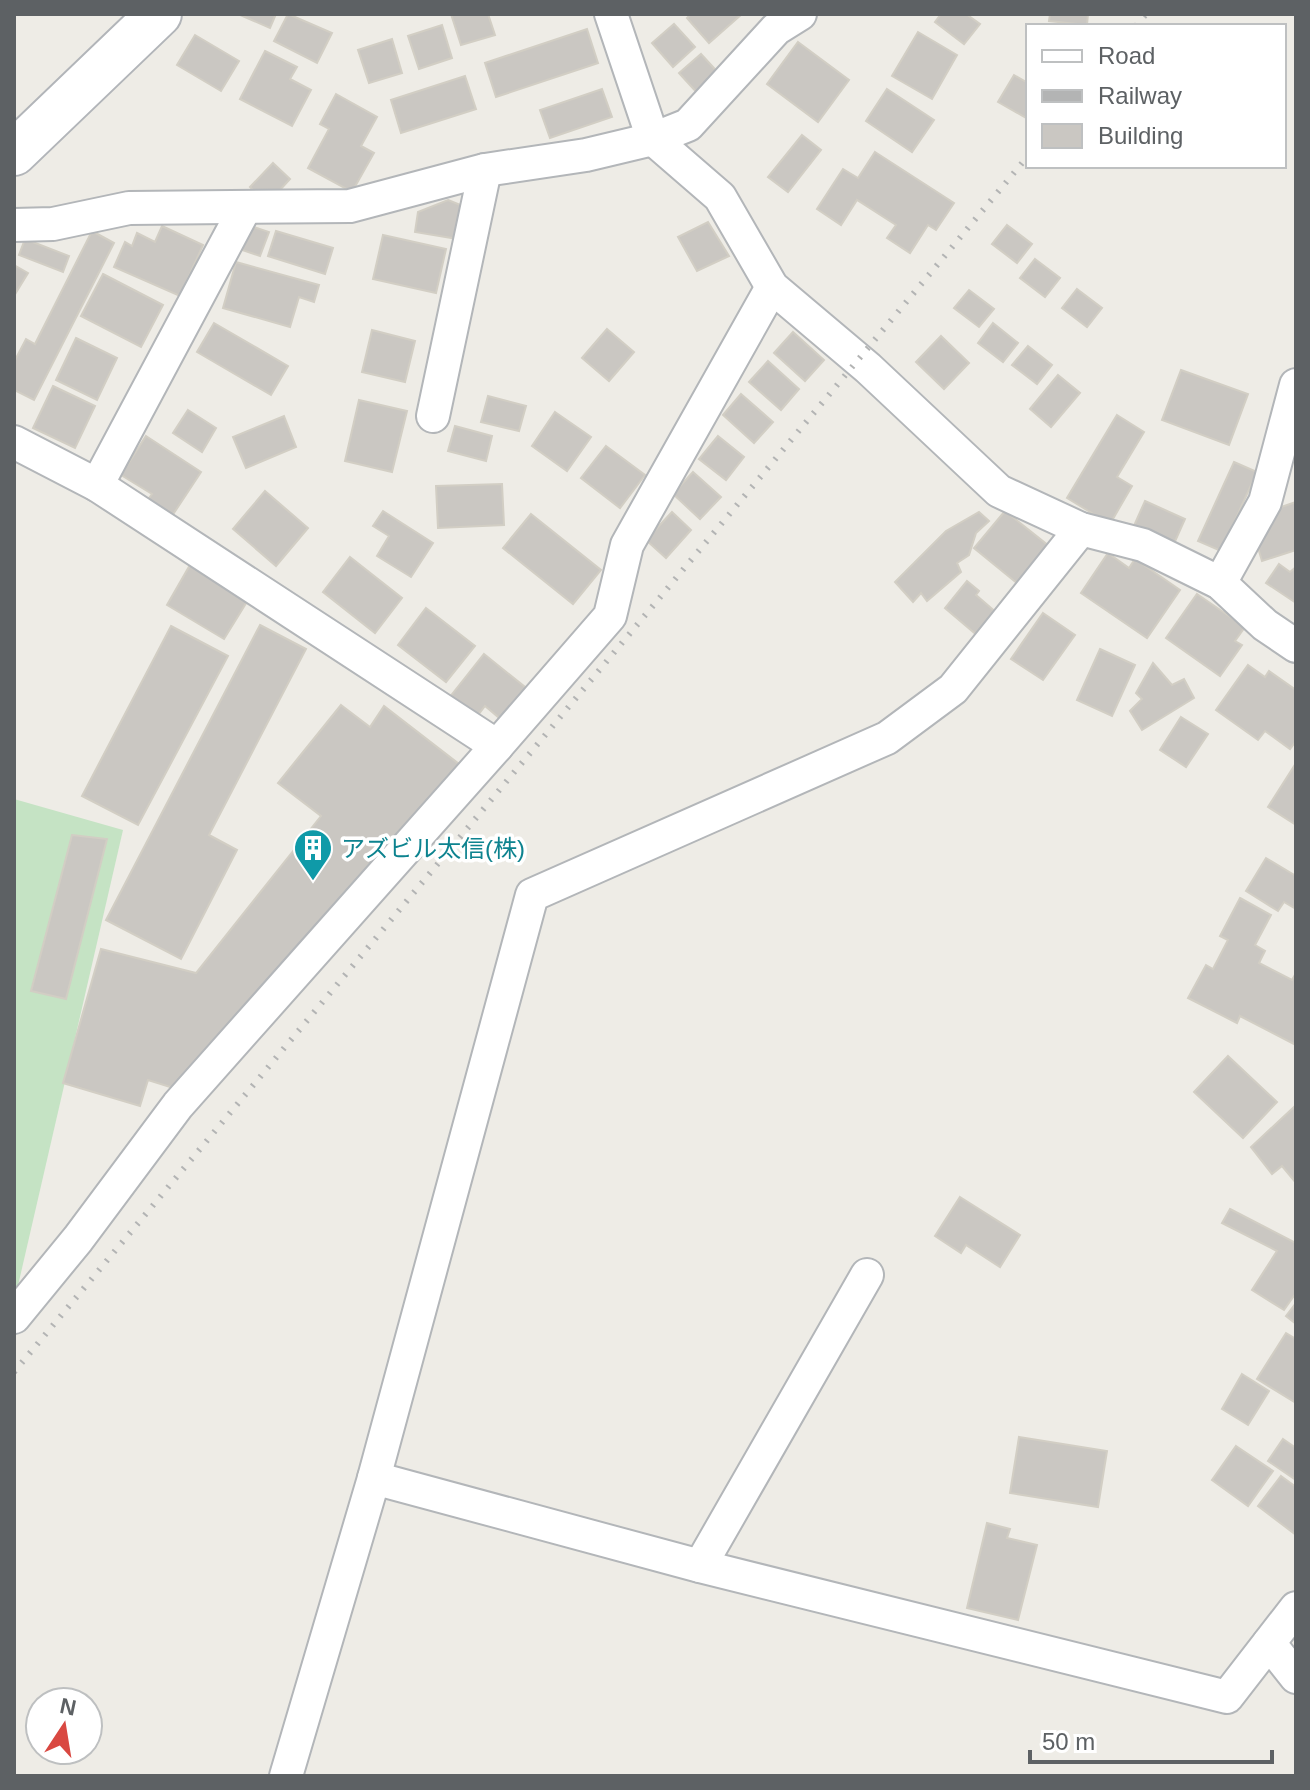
<svg xmlns="http://www.w3.org/2000/svg" width="1310" height="1790" font-family="Helvetica,'Noto Sans JP',sans-serif">
<style>
.pitch{fill:#c5e3c4}
.building{fill:#cac7c2;stroke:#d2cec4;stroke-width:2}
.lines{fill:none;stroke-linecap:round;stroke-linejoin:round}
.street-casing{stroke:#b3b6b9;stroke-width:36}
.secondary-casing{stroke:#b2b5b9;stroke-width:48}
.street{stroke:#fff;stroke-width:32}
.secondary{stroke:#fff;stroke-width:44}
.rail{stroke:#b3b4b4;stroke-width:6;stroke-dasharray:2 10;stroke-linecap:butt}
.labels{text-anchor:middle;dominant-baseline:central;stroke-width:7;stroke-linejoin:round;paint-order:stroke}
.culture-label{font-size:24px;fill:#0d838f;stroke:#fff;text-anchor:start}
</style>
<rect width="100%" height="100%" fill="#eeece6"/>
<polygon class="pitch" points="14,799 123,830 14,1303"/>
<g class="building">
<polygon points="238,14 276,14 270,28"/>
<polygon points="288,14 332,33 317,63 274,41"/>
<polygon points="451,14 488,14 495,35 461,45"/>
<polygon points="691,14 742,14 709,43 687,18"/>
<polygon points="941,14 966,14 980,24 964,44 935,22"/>
<polygon points="1050,14 1088,14 1087,25 1049,21"/>
<polygon points="674,24 695,47 673,67 652,43"/>
<polygon points="442,25 452,58 419,69 408,36"/>
<polygon points="587,29 598,63 496,97 485,63"/>
<polygon points="918,32 957,55 932,99 892,76"/>
<polygon points="195,35 239,61 221,91 177,65"/>
<polygon points="392,39 402,73 369,83 358,50"/>
<polygon points="798,42 849,80 818,122 767,84"/>
<polygon points="265,51 297,67 290,79 311,90 292,126 240,99"/>
<polygon points="701,54 723,78 701,97 679,73"/>
<polygon points="1014,75 1028,83 1028,119 998,102"/>
<polygon points="465,76 476,109 401,133 391,100"/>
<polygon points="602,89 612,117 550,138 540,110"/>
<polygon points="887,89 934,120 912,152 866,121"/>
<polygon points="336,94 377,117 361,146 374,153 352,192 308,168 329,129 320,124"/>
<polygon points="802,135 821,150 788,192 768,177"/>
<polygon points="875,152 954,203 936,230 928,225 910,253 887,238 896,225 857,200 841,225 817,209 843,169 858,178"/>
<polygon points="273,163 290,179 267,204 250,187"/>
<polygon points="448,200 468,208 458,239 415,232 418,212"/>
<polygon points="708,222 729,256 697,271 678,237"/>
<polygon points="248,225 269,232 260,256 239,249"/>
<polygon points="1007,225 1032,244 1017,263 992,244"/>
<polygon points="162,226 203,245 180,296 114,267 125,242 132,246 137,233 155,242"/>
<polygon points="92,231 114,243 34,400 14,390 14,362 26,339 35,344"/>
<polygon points="276,231 333,248 325,274 268,256"/>
<polygon points="383,235 446,249 436,293 373,279"/>
<polygon points="25,239 69,256 63,272 19,255"/>
<polygon points="1035,259 1060,278 1045,297 1020,278"/>
<polygon points="236,262 319,285 314,302 299,297 290,327 223,308"/>
<polygon points="14,265 28,273 14,296"/>
<polygon points="103,274 163,305 141,347 81,316"/>
<polygon points="1077,289 1102,308 1087,327 1062,308"/>
<polygon points="969,290 994,309 979,327 954,308"/>
<polygon points="214,323 288,366 271,395 197,352"/>
<polygon points="993,323 1018,343 1003,362 978,343"/>
<polygon points="607,329 634,352 609,381 582,358"/>
<polygon points="372,330 415,341 405,382 362,372"/>
<polygon points="793,332 824,360 805,381 774,353"/>
<polygon points="941,336 969,363 944,389 916,362"/>
<polygon points="76,338 117,358 97,400 56,380"/>
<polygon points="1028,346 1052,365 1037,384 1012,365"/>
<polygon points="768,361 799,389 781,410 749,382"/>
<polygon points="1181,370 1248,394 1229,445 1162,420"/>
<polygon points="1058,375 1080,393 1051,427 1030,409"/>
<polygon points="53,386 95,406 75,448 33,428"/>
<polygon points="741,394 773,422 754,443 723,415"/>
<polygon points="488,396 526,406 519,431 481,422"/>
<polygon points="359,400 407,411 392,472 345,461"/>
<polygon points="188,410 216,428 202,452 173,433"/>
<polygon points="555,412 591,437 567,471 532,446"/>
<polygon points="1117,415 1144,432 1117,477 1132,486 1110,524 1067,498"/>
<polygon points="284,416 296,447 246,468 233,437"/>
<polygon points="455,426 492,436 486,461 448,451"/>
<polygon points="146,436 201,472 172,516 147,501 152,494 121,475"/>
<polygon points="718,436 744,457 726,480 699,459"/>
<polygon points="606,446 645,475 620,508 581,478"/>
<polygon points="1234,462 1257,472 1221,551 1198,541"/>
<polygon points="693,472 721,497 700,519 673,494"/>
<polygon points="502,484 504,525 438,528 436,486"/>
<polygon points="265,491 308,528 276,566 233,529"/>
<polygon points="1145,501 1185,519 1173,546 1133,528"/>
<polygon points="1296,502 1296,550 1262,561 1256,541 1278,508"/>
<polygon points="383,511 433,543 411,577 377,556 389,536 373,526"/>
<polygon points="1005,511 1049,546 1018,584 974,548"/>
<polygon points="672,512 691,530 666,558 646,540"/>
<polygon points="979,512 989,521 976,533 969,555 957,563 961,572 927,601 921,593 913,602 895,582 946,531"/>
<polygon points="531,514 601,570 573,604 503,548"/>
<polygon points="1108,553 1129,568 1135,559 1180,590 1147,638 1081,593"/>
<polygon points="350,557 402,598 375,633 323,592"/>
<polygon points="1279,564 1290,572 1296,567 1296,603 1266,583"/>
<polygon points="190,565 248,600 224,639 167,605"/>
<polygon points="967,581 979,591 976,595 997,613 978,636 945,608"/>
<polygon points="1197,594 1245,627 1235,641 1242,645 1220,676 1166,638"/>
<polygon points="426,608 475,646 446,682 398,645"/>
<polygon points="1043,613 1075,635 1043,680 1011,659"/>
<polygon points="260,625 306,649 209,835 237,850 181,959 106,920"/>
<polygon points="171,626 228,656 138,825 82,796"/>
<polygon points="1100,649 1135,665 1112,716 1077,700"/>
<polygon points="484,654 530,691 504,722 485,706 475,719 449,698"/>
<polygon points="1153,663 1172,685 1184,679 1194,698 1142,730 1130,711 1142,699 1136,693"/>
<polygon points="1248,665 1265,677 1269,671 1296,690 1296,741 1290,749 1265,731 1258,740 1216,710"/>
<polygon points="341,705 370,727 384,706 459,764 180,1090 148,1080 140,1106 63,1083 101,949 196,973 321,816 278,783"/>
<polygon points="1181,717 1208,734 1186,767 1160,750"/>
<polygon points="1296,763 1296,825 1268,807"/>
<polygon points="72,835 107,839 66,999 31,991"/>
<polygon points="1266,858 1296,876 1296,909 1284,902 1278,911 1246,891"/>
<polygon points="1240,898 1271,915 1255,945 1265,951 1259,963 1292,980 1296,973 1296,1045 1240,1016 1237,1023 1188,998 1206,965 1213,969 1228,940 1220,936"/>
<polygon points="1228,1056 1277,1102 1243,1138 1194,1092"/>
<polygon points="1296,1105 1296,1183 1282,1166 1272,1174 1251,1147"/>
<polygon points="960,1197 1020,1235 1000,1267 966,1245 961,1253 935,1236"/>
<polygon points="1230,1209 1296,1243 1296,1293 1284,1310 1252,1290 1277,1251 1222,1223"/>
<polygon points="1296,1303 1296,1324 1286,1316"/>
<polygon points="1286,1333 1296,1339 1296,1403 1257,1379"/>
<polygon points="1242,1374 1269,1391 1248,1425 1222,1409"/>
<polygon points="1019,1437 1107,1451 1098,1507 1010,1493"/>
<polygon points="1283,1439 1296,1448 1296,1480 1268,1461"/>
<polygon points="1236,1446 1273,1471 1248,1506 1212,1480"/>
<polygon points="1281,1476 1296,1487 1296,1535 1258,1506"/>
<polygon points="987,1523 1010,1529 1007,1538 1037,1545 1018,1620 967,1608"/>
</g>
<g class="lines">
<g class="street-casing">
<g id="street">
<polyline points="611,14 653,139 720,197 772,287 868,368 999,491 1081,529 1143,545 1220,583 1265,625 1296,646"/>
<polyline points="14,225 53,224 129,208 350,206 485,170 586,155 653,139 688,125 776,29 800,14"/>
<polyline points="433,416 485,170"/>
<polyline points="14,442 97,485 497,746 610,616 627,545 772,287"/>
<polyline points="97,485 245,208"/>
<polyline points="1220,583 1265,502 1296,385"/>
<polyline points="14,1317 78,1239 178,1105 497,746"/>
<polyline points="374,1478 700,1566 1227,1697 1296,1608"/>
<polyline points="700,1566 867,1275"/>
<polyline points="1269,1643 1296,1677"/>
<polyline points="286,1776 374,1478 532,895 887,738 953,689 1081,529"/>
</g>
</g>
<g class="secondary-casing">
<polyline id="secondary" points="14,153 159,14"/>
</g>
<use href="#street" class="street"/>
<use href="#secondary" class="secondary"/>
<g class="rail">
<polyline points="1136,26 1146,14"/>
<polyline points="14,1372 1028,156"/>
</g>
</g>
<defs>
<g id="building-pin" transform="scale(2)"><path d="M0 17L-7.5 6A9.5 9.5 0 1 1 7.5 6Z" fill="#0f9aa8" stroke="#fff"/><path d="M-4-6H4V6H1V3H-1V6H-4ZM-2.5-4.3h1.7v1.8h-1.7ZM.8-4.3h1.7v1.8H.8ZM-2.5-1h1.7V.8h-1.7ZM.8-1h1.7V.8H.8Z" fill="#fff"/></g>
</defs>
<g fill-rule="evenodd">
<use href="#building-pin" x="313" y="848"/>
</g>
<g class="labels">
<g class="culture-label">
<text x="341" y="848">アズビル太信(株)</text>
</g>
</g>
<rect width="1310" height="1790" fill="none" stroke="#5d6164" stroke-width="32"/>
<rect x="1026" y="24" width="260" height="144" fill="#ffffff" stroke="#bec0c1" stroke-width="2"/>
<rect x="1042" y="50" width="40" height="12" fill="#ffffff" stroke="#bec0c1" stroke-width="2"/>
<text x="1098" y="64" font-size="24" fill="#5d6164">Road</text>
<rect x="1042" y="90" width="40" height="12" fill="#b3b4b4" stroke="#bec0c1" stroke-width="2"/>
<text x="1098" y="104" font-size="24" fill="#5d6164">Railway</text>
<rect x="1042" y="124" width="40" height="24" fill="#cac7c2" stroke="#bec0c1" stroke-width="2"/>
<text x="1098" y="144" font-size="24" fill="#5d6164">Building</text>
<g transform="translate(64 1726) rotate(12)"><circle r="38" fill="#ffffff" stroke="#bec0c1" stroke-width="2"/>
<path d="M0-6L14 30L0 20L-14 30Z" fill="#d94841"/>
<text y="-12" font-size="22" font-weight="bold" text-anchor="middle" fill="#5d6164">N</text>
</g>
<path d="M1030 1750v12h242v-12" fill="none" stroke="#5d6164" stroke-width="4"/>
<text x="1042" y="1750" font-size="24" fill="#5d6164" stroke="#ffffff" stroke-width="6" paint-order="stroke">50 m</text>
</svg>
